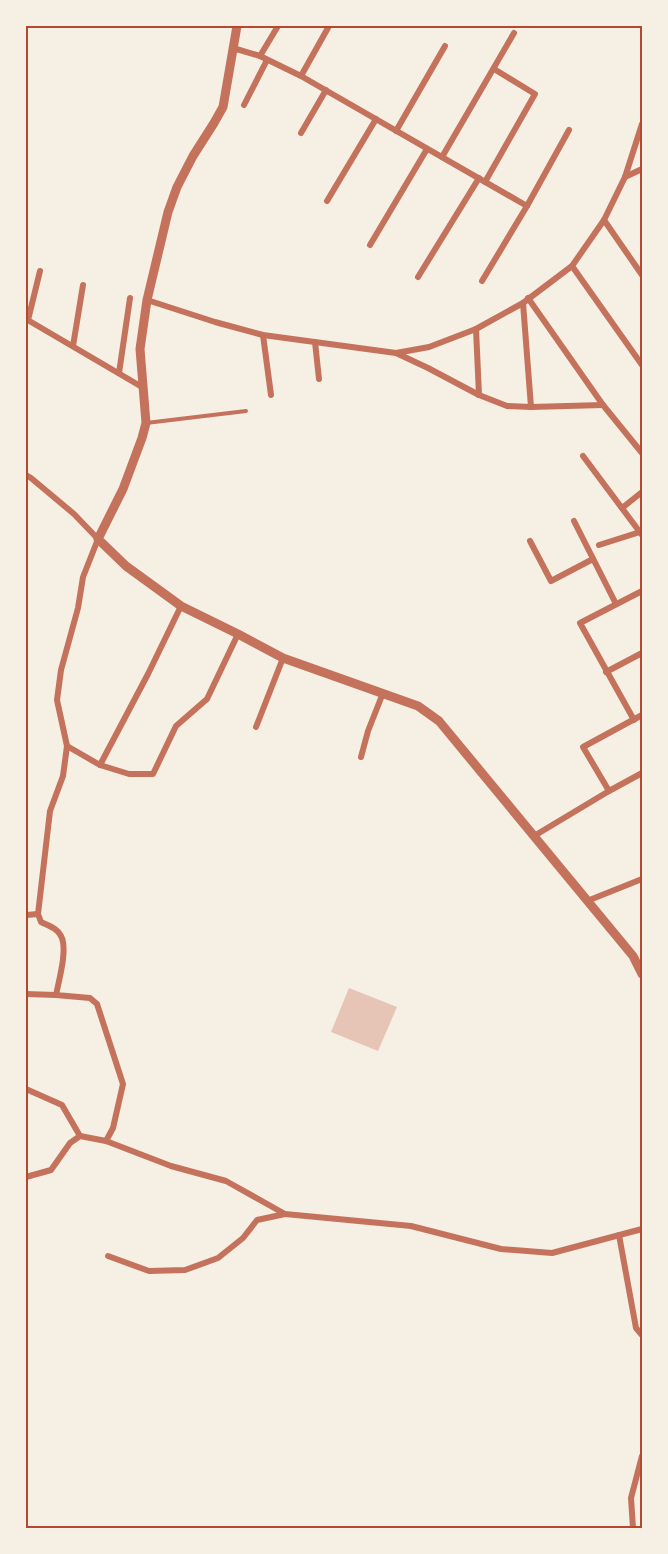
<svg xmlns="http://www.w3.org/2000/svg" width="668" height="1554" font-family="Roboto,sans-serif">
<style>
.building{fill:#e6c5b7}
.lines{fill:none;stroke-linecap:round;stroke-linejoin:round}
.service{stroke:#c5725c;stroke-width:4}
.minor{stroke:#c5725c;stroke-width:6}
.tertiary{stroke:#c5725c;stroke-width:9}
.neatline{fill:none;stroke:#b5482f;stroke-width:2}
</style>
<rect width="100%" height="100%" fill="#f6efe4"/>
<polygon class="building" points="349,988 397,1007 378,1051 331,1032"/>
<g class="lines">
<polyline class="service" points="146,423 246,411"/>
<g class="minor">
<polyline points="233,48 260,56 301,76 527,206"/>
<polyline points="260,56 278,26"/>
<polyline points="301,76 329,26"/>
<polyline points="244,105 267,60"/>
<polyline points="396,131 445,46"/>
<polyline points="301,133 326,90"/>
<polyline points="442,157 514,33"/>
<polyline points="625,177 642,169"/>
<polyline points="485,182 535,94 494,69"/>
<polyline points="327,201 376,119"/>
<polyline points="604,220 642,275"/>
<polyline points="370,245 427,149"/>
<polyline points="572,266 642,365"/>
<polyline points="418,277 479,178"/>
<polyline points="482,281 527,206 569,130"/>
<polyline points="528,298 603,405 642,453"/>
<polyline points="147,300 215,322 263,335 396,353 428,368 479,395 507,406 531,407 603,405"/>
<polyline points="523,303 531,407"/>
<polyline points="26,319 142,387"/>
<polyline points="28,320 40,271"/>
<polyline points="476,329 479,395"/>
<polyline points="263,335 271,395"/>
<polyline points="315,342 319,379"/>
<polyline points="73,346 83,285"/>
<polyline points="396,353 429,347 476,329 523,303 572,266 604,220 625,177 642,124"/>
<polyline points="119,373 130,298"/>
<polyline points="583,456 642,535"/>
<path d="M 26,475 L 31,478 L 74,514 L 98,539 L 83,577 L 78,608 L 61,670 L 57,700 L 67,746 L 63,776 L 50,811 L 38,914 L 41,922 C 49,926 57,928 61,936 C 68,949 59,980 56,995 L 90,998 L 97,1004 L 123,1084 L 113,1128 L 106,1141"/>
<polyline points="622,508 642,492"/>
<polyline points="574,521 616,604"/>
<polyline points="530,541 551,581 593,559"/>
<polyline points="599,545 640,532"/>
<polyline points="606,672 642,653"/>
<polyline points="634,720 580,623 642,591"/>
<polyline points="256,727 283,658"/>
<polyline points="67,746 100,765 129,774 153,774 176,726 207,699 238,634"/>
<polyline points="361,757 368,731 383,693"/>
<polyline points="100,765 148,674 181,606"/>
<polyline points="609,791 583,747 642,715"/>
<polyline points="534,836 609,791 642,773"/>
<polyline points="587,901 642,879"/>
<polyline points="26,915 38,914"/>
<polyline points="26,994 56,995"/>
<polyline points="26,1089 62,1105 80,1136"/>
<polyline points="26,1177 51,1170 70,1143 80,1136 106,1141 171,1166 226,1181 285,1214 411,1226 501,1249 552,1253 642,1229"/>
<polyline points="619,1235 636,1328 642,1335"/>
<polyline points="108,1256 149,1271 185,1270 218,1258 243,1238 257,1220 285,1214"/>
<polyline points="633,1528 631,1498 642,1456"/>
</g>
<polyline class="tertiary" points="237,26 223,107 214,123 193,156 177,187 168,212 147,300 140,349 146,423 142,438 123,489 98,539 126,566 181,606 238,634 283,658 418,706 439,721 633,956 642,974"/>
</g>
<rect width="668" height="1554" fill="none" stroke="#f6efe4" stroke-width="54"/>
<rect x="27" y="27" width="614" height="1500" class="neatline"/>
</svg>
